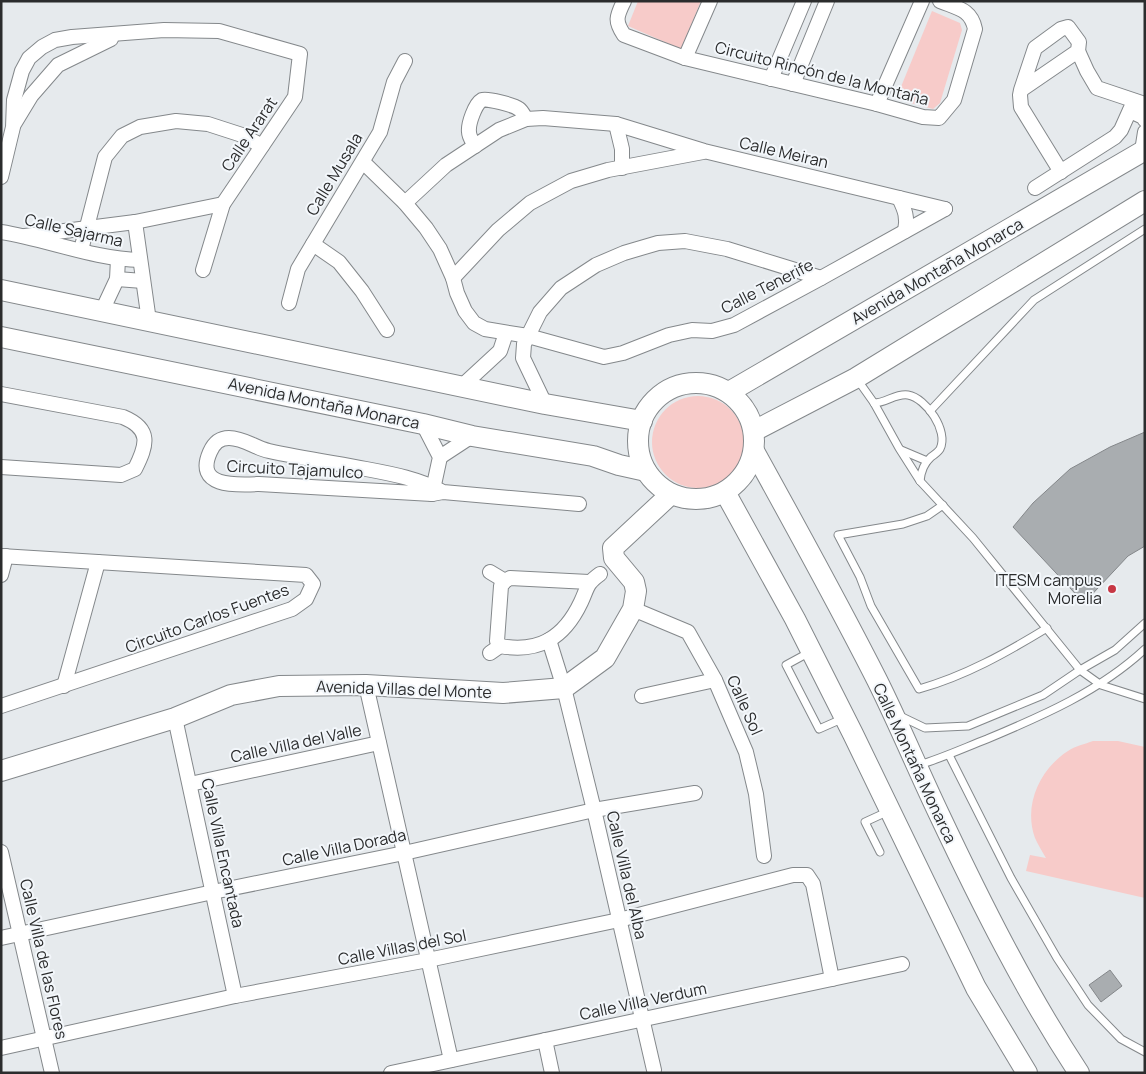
<svg xmlns="http://www.w3.org/2000/svg" width="1146" height="1074" font-family="Manrope,sans-serif">
<style>
.green{fill:#f7cbc9}
.building{fill:#a9adb0;stroke:#84878a}
.lines{fill:none;stroke-linecap:round;stroke-linejoin:round}
.lane-casing{stroke:#84888b;stroke-width:9}
.street-casing{stroke:#84888b;stroke-width:16}
.secondary-casing{stroke:#84888b;stroke-width:22}
.lane{stroke:#fff;stroke-width:7}
.street{stroke:#fff;stroke-width:14}
.secondary{stroke:#fff;stroke-width:20}
.poi-dot{fill:#c73744;stroke:#f3f7fb;stroke-width:2}
.labels{text-anchor:middle;dominant-baseline:central;stroke-width:4;stroke-linejoin:round;paint-order:stroke}
.street-label{font-size:16px;fill:#2b2c2d;stroke:#f3f7fb}
.poi-label{font-size:16px;fill:#2b2c2d;stroke:#f3f7fb;text-anchor:end}
</style>
<rect width="100%" height="100%" fill="#e6eaed"/>
<g class="green">
<polygon points="638,1 701,1 681,49 628,26"/>
<polygon points="932,11 960,23 962,30 940,103 933,109 896,99"/>
<circle cx="698" cy="442" r="46"/>
<path d="M 1093,741 L 1118,741 L 1145,747 L 1145,898 L 1026,871 L 1030,855 L 1046,858 C 1042,851 1038,845 1035,838 C 1023,805 1040,769 1068,751 C 1075,746 1085,744 1093,741 Z"/>
</g>
<g class="building">
<polygon points="1145,432 1145,546 1128,556 1084,603 1013,527 1033,503 1070,469 1110,447"/>
<polygon points="1110,970 1122,986 1101,1002 1089,985"/>
</g>
<g class="lines">
<g class="lane-casing">
<g id="lane">
<polyline points="857,379 874,403 899,448 920,481 973,538 1080,670 1101,685 1145,699"/>
<path d="M 874,403 C 886,403 896,393 908,395 C 926,398 949,431 940,449 C 938,452 934,455 931,457 C 924,463 921,471 920,481"/>
<polyline points="930,411 1034,300 1145,229"/>
<polyline points="901,450 927,461"/>
<path d="M 943,505 L 927,516 L 903,524 L 838,535 L 860,577 L 871,606 L 919,689 C 965,676 1006,653 1047,628"/>
<polyline points="810,652 786,665 819,729 844,718"/>
<polyline points="900,716 925,728 968,726 1043,695 1080,670 1115,650 1145,623"/>
<polyline points="949,755 1011,878 1057,958 1088,1005 1121,1039 1145,1052"/>
<path d="M 919,765 C 942,758 964,748 987,739 C 1042,716 1100,691 1145,649"/>
<polyline points="880,852 865,822 889,811"/>
</g>
</g>
<g class="street-casing">
<g id="street">
<path d="M 624,1 C 617,16 614,20 624,35 L 685,58 L 877,104 L 923,117 L 939,118 L 954,100 L 975,29 C 971,9 957,8 940,1"/>
<polyline points="1078,51 1087,71 1097,88 1145,104"/>
<polyline points="685,58 710,1"/>
<polyline points="771,79 804,1"/>
<polyline points="793,84 827,1"/>
<polyline points="1021,90 1078,51 1079,42 1068,27 1061,29 1035,48 1021,90 1020,95 1021,107 1061,172"/>
<polyline points="877,104 922,1"/>
<polyline points="1130,111 1143,117 1145,120"/>
<polyline points="14,124 31,96 58,65 111,39"/>
<polyline points="616,124 622,149 622,168"/>
<path d="M 475,146 C 473,142 469,137 469,132 C 468,124 475,104 482,100 C 487,98 514,105 519,109 C 522,111 524,116 526,119"/>
<polyline points="1142,151 1145,132"/>
<polyline points="363,162 405,203 426,228 440,249 453,278 457,293 465,311 474,323 485,329 528,336 604,357 623,353 669,335 692,330 712,331 734,325 821,278 945,209"/>
<polyline points="1,177 13,127 14,100 22,71 29,58 42,47 55,40 72,37 164,30 219,31 300,54 295,97 223,204 203,270"/>
<polyline points="1035,188 1115,137 1121,130 1134,101"/>
<path d="M 899,198 C 905,210 908,218 905,231"/>
<polyline points="405,203 446,165 499,130 526,119 543,118 616,124 704,151 945,209"/>
<polyline points="135,222 149,321"/>
<path d="M 1,232 C 47,239 93,259 140,260"/>
<polyline points="25,236 135,222 223,204"/>
<polyline points="313,244 339,262 362,291 387,330"/>
<polyline points="81,250 105,157 122,136 140,127 176,121 208,124 242,135 262,146"/>
<polyline points="453,278 498,230 530,203 571,181 608,170 703,152"/>
<polyline points="117,279 143,281"/>
<polyline points="289,303 298,269 380,132 394,82 405,61"/>
<polyline points="102,311 117,279 118,259"/>
<polyline points="461,387 500,351 506,333"/>
<path d="M 1,394 L 123,417 C 152,429 147,445 135,469 L 121,475 L 1,467"/>
<polyline points="545,404 523,358 524,344 540,312 561,288 596,265 624,253 658,243 685,241 727,249 821,278"/>
<polyline points="423,424 440,457 432,494"/>
<polyline points="440,457 472,436"/>
<path d="M 443,492 C 419,479 393,474 366,469 C 334,463 301,458 269,451 C 255,448 244,438 229,438 C 219,438 214,443 210,452 C 194,488 237,485 259,484 L 432,494 L 443,492 L 579,504"/>
<polyline points="1,556 306,575 313,584 306,599 292,609 1,706"/>
<polyline points="490,572 505,581"/>
<polyline points="1,575 6,556"/>
<polyline points="633,609 688,632 715,680 746,752 756,794 764,856"/>
<polyline points="549,640 564,688 594,810 654,1070"/>
<polyline points="500,646 497,641 501,586 505,581 510,578 589,582"/>
<path d="M 500,646 C 539,653 564,638 581,602 C 588,587 586,584 600,574"/>
<polyline points="490,653 500,646"/>
<polyline points="366,685 451,1060"/>
<polyline points="64,686 98,562"/>
<polyline points="642,696 715,680"/>
<polyline points="175,718 235,996"/>
<polyline points="190,784 379,743"/>
<polyline points="1,852 52,1073"/>
<polyline points="1,938 213,892 404,853 594,810 695,793"/>
<polyline points="545,1040 552,1073"/>
<polyline points="1,1048 235,996 428,960 619,920 793,875 807,875 813,884 832,979"/>
<polyline points="391,1073 902,964"/>
</g>
</g>
<g class="secondary-casing">
<g id="secondary">
<polyline points="1,290 545,404 642,421"/>
<polyline points="1,337 423,424 472,436 593,456 619,465 646,471"/>
<circle cx="696" cy="441" r="58"/>
<polyline points="729,392 1145,150"/>
<polyline points="754,431 856,378 1145,201"/>
<path d="M 754,451 C 796,527 838,603 877,680 C 899,724 918,770 939,814 C 981,903 1025,991 1079,1073"/>
<polyline points="725,492 795,619 853,734 976,988 1027,1073"/>
<polyline points="1,771 175,718 231,695 279,686 366,685 503,693 564,688 605,658 633,609 636,591 634,582 614,558 613,548 671,494"/>
</g>
</g>
<use href="#lane" class="lane"/>
<use href="#street" class="street"/>
<use href="#secondary" class="secondary"/>
</g>
<circle class="poi-dot" cx="1112" cy="589" r="5"/>
<g class="labels">
<g class="street-label">
<text transform="translate(822 73) rotate(14)">Circuito Rincón de la Montaña</text>
<text transform="translate(249 134) rotate(-56)">Calle Ararat</text>
<text transform="translate(784 152) rotate(13)">Calle Meiran</text>
<text transform="translate(334 174) rotate(-59)">Calle Musala</text>
<text transform="translate(74 230) rotate(13)">Calle Sajarma</text>
<text transform="translate(937 271) rotate(-30)">Avenida Montaña Monarca</text>
<text transform="translate(767 286) rotate(-27)">Calle Tenerife</text>
<text transform="translate(324 403) rotate(12)">Avenida Montaña Monarca</text>
<text transform="translate(295 469) rotate(3)">Circuito Tajamulco</text>
<text transform="translate(207 618) rotate(-20)">Circuito Carlos Fuentes</text>
<text transform="translate(404 689) rotate(2)">Avenida Villas del Monte</text>
<text transform="translate(745 705) rotate(66)">Calle Sol</text>
<text transform="translate(296 743) rotate(-12)">Calle Villa del Valle</text>
<text transform="translate(915 763) rotate(65)">Calle Montaña Monarca</text>
<text transform="translate(344 847) rotate(-12)">Calle Villa Dorada</text>
<text transform="translate(223 853) rotate(78)">Calle Villa Encantada</text>
<text transform="translate(627 875) rotate(77)">Calle Villa del Alba</text>
<text transform="translate(402 947) rotate(-11)">Calle Villas del Sol</text>
<text transform="translate(44 959) rotate(77)">Calle Villa de las Flores</text>
<text transform="translate(643 1001) rotate(-12)">Calle Villa Verdum</text>
</g>
<g class="poi-label">
<text x="1102" y="580">ITESM campus<tspan x="1102" dy="18">Morelia</tspan></text>
</g>
</g>
<rect width="1146" height="1074" fill="none" stroke="#2b2c2d" stroke-width="5"/>
</svg>
